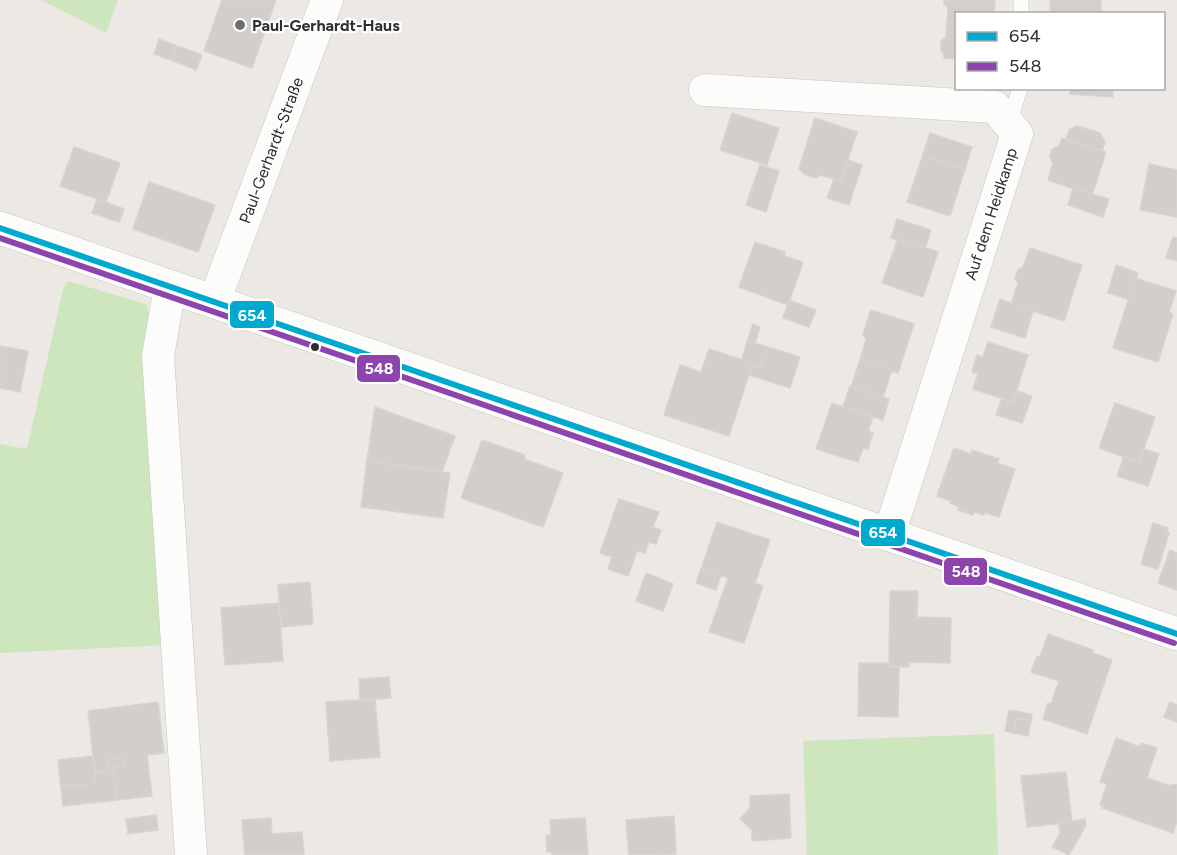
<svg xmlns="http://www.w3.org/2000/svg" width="1177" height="855" font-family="Figtree,sans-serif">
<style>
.green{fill:#cee6be}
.building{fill:#d1cecb;stroke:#d7d4d0;stroke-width:1.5}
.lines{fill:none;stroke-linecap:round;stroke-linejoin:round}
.lane-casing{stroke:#c5c4c5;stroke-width:16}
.street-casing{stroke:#c5c4c5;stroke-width:33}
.secondary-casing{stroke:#c5c4c5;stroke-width:34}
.lane{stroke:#fcfcfb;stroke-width:15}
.street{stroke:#fcfcfb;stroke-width:32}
.secondary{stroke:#fcfcfb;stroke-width:33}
.bus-1-casing{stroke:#fff;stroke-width:10}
.bus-2-casing{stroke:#fff;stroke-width:10}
.bus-1{stroke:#00a9ce;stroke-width:6}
.bus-2{stroke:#8e44ad;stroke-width:6}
.poi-dot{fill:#706f6e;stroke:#fff;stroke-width:2}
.bus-dot{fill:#2e2e2e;stroke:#fff;stroke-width:2}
.labels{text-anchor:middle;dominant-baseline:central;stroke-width:4.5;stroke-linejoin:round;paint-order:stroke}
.poi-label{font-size:16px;font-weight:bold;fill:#2e2e2e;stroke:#fff;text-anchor:start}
.street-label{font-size:16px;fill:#2e2e2e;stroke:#fff}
.line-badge{stroke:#fff;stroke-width:2}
.badge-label{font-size:16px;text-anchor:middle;font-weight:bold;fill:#fff}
</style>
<rect width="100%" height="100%" fill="#ece8e4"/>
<g class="green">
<polygon points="41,0 118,0 106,33"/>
<polygon points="68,281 146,304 151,320 169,645 0,653 0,444 27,449 63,289"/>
<polygon points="994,734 998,855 807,855 803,741"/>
</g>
<g class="building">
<polygon points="222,0 276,0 252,68 204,51"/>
<polygon points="944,0 995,0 994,14 956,14 956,23 947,23 948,8 944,4"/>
<rect x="1050" y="0" width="51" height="14"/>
<polygon points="947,23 956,23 956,59 944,58 944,54 941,50 941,41 946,37"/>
<polygon points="159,39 177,46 171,60 154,54"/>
<polygon points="177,46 202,55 196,70 171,60"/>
<polygon points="1070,88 1113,88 1113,97 1070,94"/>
<polygon points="732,113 779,128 767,165 720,150"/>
<polygon points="815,118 857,132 841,181 821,175 815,178 804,174 799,168"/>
<polygon points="1077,126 1100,133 1105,142 1102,151 1066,139 1069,130"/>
<polygon points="930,133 972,147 965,169 923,155"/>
<polygon points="1062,138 1106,152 1092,195 1048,180 1053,163 1050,157 1052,149 1059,146"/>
<polygon points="74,147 120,163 106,202 60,186"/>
<polygon points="923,155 965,169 950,216 907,202"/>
<polygon points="848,160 862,165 849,205 827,198 834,179 841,181"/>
<polygon points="1149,164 1177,170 1177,217 1140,210"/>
<polygon points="760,165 779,171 766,212 746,205"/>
<polygon points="149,182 215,205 198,252 133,229"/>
<polygon points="1073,188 1109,199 1103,217 1068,205"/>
<polygon points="97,199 124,209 119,222 92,213"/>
<polygon points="897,219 931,230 925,248 891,238"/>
<polygon points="1173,237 1177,238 1177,261 1166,258"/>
<polygon points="898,239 938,252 923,297 882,283"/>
<polygon points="755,242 785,252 784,256 803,262 788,305 739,287"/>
<polygon points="1030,248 1082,265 1064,321 1011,304 1018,283 1015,278 1018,270 1023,267"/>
<polygon points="1116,265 1138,273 1128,299 1108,293"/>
<polygon points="1135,278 1176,291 1169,312 1173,314 1158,362 1113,348"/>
<polygon points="1000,299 1033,311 1025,338 991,327"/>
<polygon points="789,300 816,310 809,327 783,318"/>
<polygon points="871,310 914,324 898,373 860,360 866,340 863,334"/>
<polygon points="753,324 760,327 755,343 747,341"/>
<polygon points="747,341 768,347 762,366 742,360"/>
<polygon points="988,342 1028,355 1013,402 973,389 978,374 972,372 977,355 983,357"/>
<polygon points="0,346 28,351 20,392 0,388"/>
<polygon points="768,347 800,357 790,388 749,375 752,365 762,368"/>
<polygon points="709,349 762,366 762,368 752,365 729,436 664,415 680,365 701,372"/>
<polygon points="860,360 892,370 883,397 851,387"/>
<polygon points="850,386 889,399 883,420 843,407"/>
<polygon points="1017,391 1032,396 1022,423 996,415 1002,398 1013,402"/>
<polygon points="832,403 873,417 868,431 873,433 868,449 863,448 858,462 816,449"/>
<polygon points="1115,403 1155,417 1139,462 1099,448"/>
<polygon points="375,407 455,436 442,472 367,461"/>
<polygon points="482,440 525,455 524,459 563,473 543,527 461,498"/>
<polygon points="954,448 971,454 972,450 999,459 997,463 1015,469 999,517 985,513 984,515 975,512 973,515 958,510 959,507 950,503 951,501 937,496"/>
<polygon points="1144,449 1159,454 1148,486 1117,476 1124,457 1139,462"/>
<polygon points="367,461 450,473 443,518 361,507"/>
<polygon points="619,499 659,512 653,527 661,530 656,544 649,542 645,553 637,551 628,576 608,569 612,557 600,553"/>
<polygon points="717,522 770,540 755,583 763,586 744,643 709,632 728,578 701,569"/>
<polygon points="1153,523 1168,528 1167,532 1169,533 1158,569 1141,564"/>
<polygon points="1170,550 1177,553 1177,590 1158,583"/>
<polygon points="701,569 721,575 716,590 696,583"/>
<polygon points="646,573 673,584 663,611 636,601"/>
<polygon points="310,582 313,624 281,627 278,585"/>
<polygon points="890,591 918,591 917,617 951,618 950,663 909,662 909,667 889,667"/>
<polygon points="279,603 283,661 225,665 221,608"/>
<polygon points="1048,634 1093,650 1093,653 1112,660 1087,734 1043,719 1048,703 1051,704 1059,681 1031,672 1037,656 1040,657"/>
<polygon points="859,663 889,663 889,667 899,667 898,717 858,716"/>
<polygon points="389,677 391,698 360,700 359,679"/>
<polygon points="375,699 380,757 330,761 326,702"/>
<polygon points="158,702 164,753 147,755 152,796 117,800 113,767 124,766 123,757 108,759 109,772 95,773 88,711"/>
<polygon points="1170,702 1177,705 1177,722 1164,717"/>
<polygon points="1009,710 1032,714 1031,721 1017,718 1013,733 1005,731"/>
<polygon points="1017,718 1031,721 1028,736 1013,733"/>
<polygon points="1116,738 1140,747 1141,743 1157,748 1147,778 1171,786 1172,784 1177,785 1177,821 1173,833 1102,808 1103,806 1100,805 1107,784 1100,782"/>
<polygon points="93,756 96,783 61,787 58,760"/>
<polygon points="123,757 124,766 113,767 117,800 63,806 61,787 96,783 95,773 109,772 108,759"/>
<polygon points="1066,772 1072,822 1027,827 1021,776"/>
<polygon points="789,794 791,838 752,841 752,830 740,819 750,808 750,796"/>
<polygon points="156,815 158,830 128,834 126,819"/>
<polygon points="674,816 676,854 629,855 626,820"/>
<polygon points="271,818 272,834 302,832 304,855 245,855 242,820"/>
<polygon points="585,818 588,855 552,855 552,852 547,852 546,835 551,835 550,820"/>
<polygon points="1085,819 1086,825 1069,855 1052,847 1060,833 1059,823"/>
</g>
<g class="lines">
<g class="lane-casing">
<g id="lane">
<polyline points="1021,0 1021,14"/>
<polyline points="1009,124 1020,88"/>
</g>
</g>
<g class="street-casing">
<g id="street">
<polyline points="705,90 995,107 1017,134 889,535"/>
<polyline points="170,287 158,356 191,855"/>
<path id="s1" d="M 214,302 L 327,0"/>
</g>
</g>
<g class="secondary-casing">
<polyline id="secondary" points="0,228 1177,634"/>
</g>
<use href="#lane" class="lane"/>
<use href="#street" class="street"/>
<use href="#secondary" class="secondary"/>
<g class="bus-1-casing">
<polyline id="bus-1" points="0,228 1177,634"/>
</g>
<g class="bus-2-casing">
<polyline id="bus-2" points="0,238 1174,643"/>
</g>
<use href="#bus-1" class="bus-1"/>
<use href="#bus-2" class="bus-2"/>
</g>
<circle class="poi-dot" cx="240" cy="25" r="6"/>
<circle class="bus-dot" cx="315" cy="347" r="5"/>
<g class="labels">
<g class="poi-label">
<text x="252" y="25">Paul-Gerhardt-Haus</text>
</g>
<g class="street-label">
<text stroke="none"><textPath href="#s1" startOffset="162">Paul-Gerhardt-Straße</textPath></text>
<text transform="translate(991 214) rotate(-72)">Auf dem Heidkamp</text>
</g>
</g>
<g class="line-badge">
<rect x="229" y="300" width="46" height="29" rx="6" fill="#00a9ce"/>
<rect x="356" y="354" width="45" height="29" rx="6" fill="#8e44ad"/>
<rect x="860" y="518" width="46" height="29" rx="6" fill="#00a9ce"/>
<rect x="943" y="557" width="45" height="29" rx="6" fill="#8e44ad"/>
</g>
<g class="badge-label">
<text x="252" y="321">654</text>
<text x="379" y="374">548</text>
<text x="883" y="538">654</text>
<text x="966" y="577">548</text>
</g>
<rect x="955" y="12" width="210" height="78" fill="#ffffff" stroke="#ababab" stroke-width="1.5"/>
<rect x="967" y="32" width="30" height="9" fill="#00a9ce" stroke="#ababab" stroke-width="1.5"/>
<text x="1009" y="42" font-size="18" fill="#2e2e2e">654</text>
<rect x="967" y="62" width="30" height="9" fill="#8e44ad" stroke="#ababab" stroke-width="1.5"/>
<text x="1009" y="72" font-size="18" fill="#2e2e2e">548</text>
</svg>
